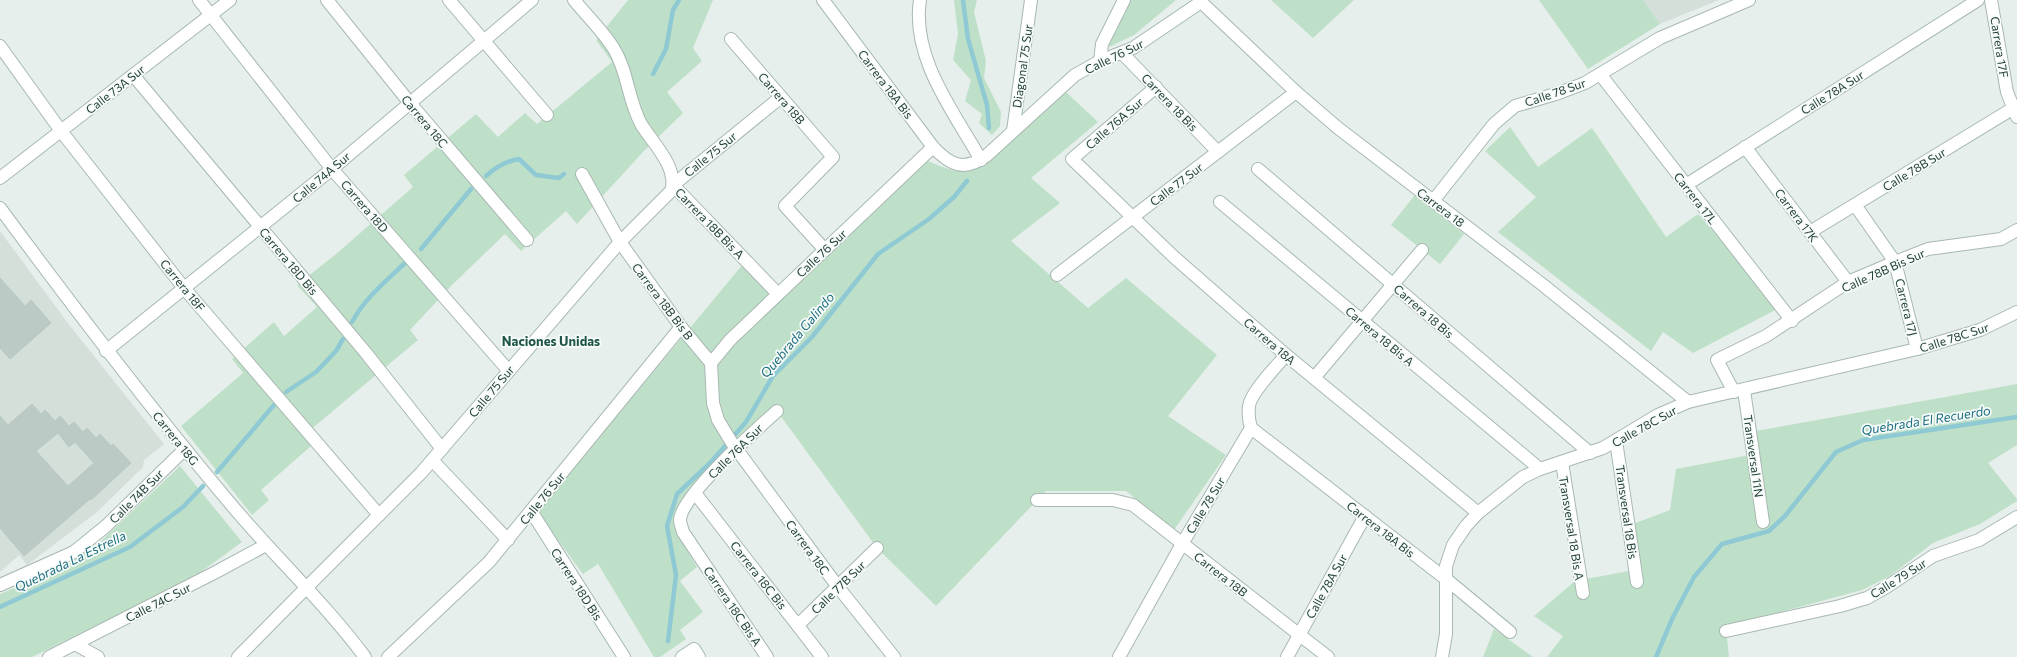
<svg xmlns="http://www.w3.org/2000/svg" width="2017" height="657" font-family="Commissioner,sans-serif">
<style>
.built{fill:#d4dfda}
.green{fill:#bfe0c8}
.lines{fill:none;stroke-linecap:round;stroke-linejoin:round}
.stream{stroke:#8ec9d4;stroke-width:4.5}
.building{fill:#bbcac4;stroke:#b8c9c2;fill-rule:evenodd}
.minor-casing{stroke:#a8b8b2;stroke-width:14}
.tertiary-casing{stroke:#a8b8b2;stroke-width:14}
.minor{stroke:#fff;stroke-width:12}
.tertiary{stroke:#fff;stroke-width:12}
.labels{text-anchor:middle;dominant-baseline:central;stroke-width:3.5;stroke-linejoin:round;paint-order:stroke}
.street-label{font-size:12px;fill:#24423a;stroke:#f7fbf9}
.water-label{font-size:13px;font-style:italic;fill:#1c6f80;stroke:#f7fbf9}
.neighbourhood-label{font-size:13px;font-weight:bold;fill:#1f5548;stroke:#f7fbf9}
</style>
<rect width="100%" height="100%" fill="#e6efeb"/>
<g class="built">
<polygon points="1643,0 1719,0 1660,24"/>
<polygon points="0,231 67,322 164,444 144,460 143,467 97,512 27,565 19,555 0,572"/>
</g>
<g class="green">
<polygon points="628,0 713,0 693,48 702,61 667,92 683,113 643,152 577,224 566,211 521,251 505,234 452,285 410,330 418,340 303,436 311,446 261,490 269,500 252,515 181,426 243,373 232,359 274,322 284,336 317,307 297,285 336,254 413,187 404,175 476,114 498,137 525,113 537,124 612,62 596,40"/>
<polygon points="954,0 977,0 974,12 986,61 984,78 1001,112 1000,126 992,135 979,123 982,114 965,101 971,80 953,60 958,34"/>
<polygon points="1128,0 1176,0 1134,35 1109,47 1110,36"/>
<polygon points="1271,0 1354,0 1313,38"/>
<polygon points="1539,0 1643,0 1660,24 1588,69"/>
<path d="M 1066,92 L 1098,122 L 1031,178 L 1060,203 L 1011,241 L 1088,308 L 1126,278 L 1217,355 L 1168,416 L 1226,455 L 1174,530 L 1126,491 L 1046,491 L 936,606 L 877,548 L 777,411 L 728,451 L 677,533 L 697,567 L 680,581 L 703,612 L 680,630 L 686,639 L 660,657 L 654,657 L 598,564 L 583,574 L 537,512 L 744,263 L 779,299 L 928,161 C 957,173 965,177 992,158 Z"/>
<polygon points="1510,127 1538,167 1592,128 1666,237 1698,214 1781,307 1693,353 1663,332 1651,351 1498,232 1536,197 1485,151"/>
<polygon points="1415,195 1464,234 1440,264 1391,225"/>
<polygon points="2017,384 2017,445 1988,463 2017,499 2017,501 1980,524 1933,543 1890,576 1862,590 1726,627 1729,657 1547,657 1563,636 1534,616 1575,581 1640,569 1633,524 1670,510 1676,469 1760,453 1756,431"/>
<polygon points="180,466 242,542 194,577 32,657 0,657 0,594 55,571 98,544"/>
<polygon points="1494,629 1533,657 1483,657"/>
</g>
<g class="lines">
<g class="stream">
<polyline points="963,0 968,39 987,105 989,128"/>
<polyline points="653,74 666,49 673,10 679,0"/>
<path d="M 486,176 C 496,167 506,161 519,159 L 536,175 L 559,178 L 564,174"/>
<polyline points="421,249 471,189"/>
<path d="M 352,322 C 365,298 387,280 406,262"/>
<polyline points="286,392 316,372 336,351 343,339"/>
<polyline points="217,472 274,405"/>
<polyline points="0,607 130,547 183,507 203,486"/>
<polyline points="668,641 676,575 667,526 677,494 711,462 746,422 773,376 812,337 878,254 929,219 954,197 967,181"/>
<polyline points="1656,657 1673,617 1694,577 1722,544 1769,531 1785,516 1836,452 1863,440 2017,417"/>
</g>
</g>
<g class="building">
<polygon points="0,278 25,306 31,300 51,323 10,359 0,348"/>
<path d="M 32,404 L 41,414 L 45,410 L 55,421 L 60,416 L 69,426 L 74,422 L 83,432 L 87,428 L 96,438 L 100,434 L 111,446 L 113,444 L 131,463 L 91,500 L 90,499 L 24,556 L 0,528 L 0,416 L 8,425 ZM 58,433 L 69,447 L 75,442 L 94,463 L 68,486 L 36,451 Z"/>
</g>
<g class="lines">
<g class="minor-casing">
<g id="minor">
<polyline points="199,0 332,169 508,370"/>
<polyline points="327,0 409,102 527,240"/>
<polyline points="449,0 547,115"/>
<path d="M 920,0 C 911,58 954,112 981,160"/>
<polyline points="1991,0 2007,92 2017,117"/>
<polyline points="731,39 833,157 785,206 825,250"/>
<polyline points="0,46 61,131 184,288 379,515"/>
<polyline points="1122,53 1218,152"/>
<polyline points="1100,61 1102,44 1124,0"/>
<polyline points="1600,74 1792,321"/>
<polyline points="133,75 366,353 442,449"/>
<polyline points="1156,87 1072,159 1174,257 1286,355 1478,513"/>
<polyline points="1013,131 1031,0"/>
<polyline points="1745,147 1848,282"/>
<polyline points="1258,169 1590,453"/>
<polyline points="582,174 620,242 681,327 711,363 713,403 718,420 732,443 838,587 894,657"/>
<polyline points="0,178 230,0"/>
<polyline points="1686,185 1978,0"/>
<polyline points="1433,201 1494,124 1515,106 1559,93 1585,83 1660,38 1749,0"/>
<polyline points="1220,202 1540,469"/>
<polyline points="1855,205 1895,262 1917,349"/>
<polyline points="1810,232 2017,106"/>
<polyline points="1057,275 1296,92"/>
<polyline points="778,294 673,185 781,97"/>
<polyline points="106,351 332,169 532,0"/>
<polyline points="711,363 730,340 933,147"/>
<polyline points="1314,378 1422,250"/>
<polyline points="1744,390 1763,522"/>
<polyline points="1734,392 1717,360 1766,336 1848,282 1895,262 1928,249 2001,239 2017,230"/>
<polyline points="1251,428 1446,579 1510,632"/>
<polyline points="1616,441 1637,582"/>
<polyline points="432,460 508,540"/>
<polyline points="1562,462 1583,593"/>
<polyline points="695,493 822,657"/>
<polyline points="1037,500 1113,500 1133,505 1328,657"/>
<polyline points="531,511 624,657"/>
<polyline points="0,585 74,552 106,526 185,449"/>
<polyline points="798,625 877,548"/>
<polyline points="1726,631 1840,606 1867,598 1885,588 1933,556 1979,540 2017,517"/>
<polyline points="75,644 98,657"/>
<polyline points="49,657 214,573 266,545"/>
<polyline points="238,657 307,587"/>
<polyline points="388,657 489,562 681,327"/>
<polyline points="682,657 694,649 699,657"/>
<path d="M 767,657 L 683,532 C 682,528 680,523 680,520 C 681,496 757,429 777,411"/>
<path d="M 1119,657 L 1182,544 L 1251,428 C 1249,421 1248,414 1249,406 C 1251,392 1276,367 1286,355"/>
<polyline points="1287,657 1365,516"/>
</g>
</g>
<g class="tertiary-casing">
<g id="tertiary">
<path d="M 823,0 L 933,147 C 950,165 964,172 986,156 L 1075,75 L 1100,61 L 1133,48 L 1201,2 L 1296,92 L 1338,128 L 1543,285 L 1688,402"/>
<path d="M 0,208 C 74,308 149,407 229,502 C 273,555 324,602 365,657"/>
<path d="M 307,587 L 421,473 L 620,242 L 671,191 C 679,168 652,142 641,124 C 628,100 628,72 614,49 C 603,31 587,16 574,0"/>
<polyline points="1442,657 1446,634 1446,566 1453,545 1466,526 1478,513 1523,477 1540,469 1603,448 1658,415 1688,402 1917,349 1980,330 2017,312"/>
</g>
</g>
<use href="#minor" class="minor"/>
<use href="#tertiary" class="tertiary"/>
</g>
<g class="labels">
<g class="street-label">
<text transform="translate(2000 47) rotate(81)">Carrera 17F</text>
<text transform="translate(1114 56) rotate(-26)">Calle 76 Sur</text>
<text transform="translate(1022 66) rotate(-82)">Diagonal 75 Sur</text>
<text transform="translate(886 84) rotate(53)">Carrera 18A Bis</text>
<text transform="translate(115 89) rotate(-38)">Calle 73A Sur</text>
<text transform="translate(1555 92) rotate(-19)">Calle 78 Sur</text>
<text transform="translate(1832 92) rotate(-32)">Calle 78A Sur</text>
<text transform="translate(782 98) rotate(49)">Carrera 18B</text>
<text transform="translate(1170 102) rotate(46)">Carrera 18 Bis</text>
<text transform="translate(425 121) rotate(50)">Carrera 18C</text>
<text transform="translate(1114 123) rotate(-41)">Calle 76A Sur</text>
<text transform="translate(710 154) rotate(-39)">Calle 75 Sur</text>
<text transform="translate(1914 169) rotate(-31)">Calle 78B Sur</text>
<text transform="translate(321 177) rotate(-40)">Calle 74A Sur</text>
<text transform="translate(1176 184) rotate(-37)">Calle 77 Sur</text>
<text transform="translate(1696 198) rotate(52)">Carrera 17L</text>
<text transform="translate(365 206) rotate(49)">Carrera 18D</text>
<text transform="translate(1441 207) rotate(37)">Carrera 18</text>
<text transform="translate(1797 215) rotate(53)">Carrera 17K</text>
<text transform="translate(710 223) rotate(46)">Carrera 18B Bis A</text>
<text transform="translate(821 253) rotate(-43)">Calle 76 Sur</text>
<text transform="translate(289 261) rotate(50)">Carrera 18D Bis</text>
<text transform="translate(1883 270) rotate(-24)">Calle 78B Bis Sur</text>
<text transform="translate(183 285) rotate(51)">Carrera 18F</text>
<text transform="translate(663 301) rotate(53)">Carrera 18B Bis B</text>
<text transform="translate(1907 307) rotate(76)">Carrera 17J</text>
<text transform="translate(1424 311) rotate(41)">Carrera 18 Bis</text>
<text transform="translate(1380 336) rotate(40)">Carrera 18 Bis A</text>
<text transform="translate(1954 337) rotate(-18)">Calle 78C Sur</text>
<text transform="translate(1270 341) rotate(41)">Carrera 18A</text>
<text transform="translate(491 391) rotate(-50)">Calle 75 Sur</text>
<text transform="translate(1644 426) rotate(-29)">Calle 78C Sur</text>
<text transform="translate(176 438) rotate(51)">Carrera 18G</text>
<text transform="translate(735 451) rotate(-45)">Calle 76A Sur</text>
<text transform="translate(1754 456) rotate(82)">Transversal 11N</text>
<text transform="translate(136 496) rotate(-45)">Calle 74B Sur</text>
<text transform="translate(542 498) rotate(-51)">Calle 76 Sur</text>
<text transform="translate(1205 505) rotate(-59)">Calle 78 Sur</text>
<text transform="translate(1627 512) rotate(82)">Transversal 18 Bis</text>
<text transform="translate(1572 528) rotate(81)">Transversal 18 Bis A</text>
<text transform="translate(1381 529) rotate(38)">Carrera 18A Bis</text>
<text transform="translate(808 547) rotate(54)">Carrera 18C</text>
<text transform="translate(1221 574) rotate(38)">Carrera 18B</text>
<text transform="translate(759 575) rotate(52)">Carrera 18C Bis</text>
<text transform="translate(1898 578) rotate(-32)">Calle 79 Sur</text>
<text transform="translate(577 584) rotate(57)">Carrera 18D Bis</text>
<text transform="translate(1326 586) rotate(-61)">Calle 78A Sur</text>
<text transform="translate(838 587) rotate(-44)">Calle 77B Sur</text>
<text transform="translate(158 602) rotate(-27)">Calle 74C Sur</text>
<text transform="translate(733 606) rotate(56)">Carrera 18C Bis A</text>
</g>
<g class="water-label">
<text transform="translate(797 335) rotate(-50)">Quebrada Galindo</text>
<text transform="translate(1926 420) rotate(-9)">Quebrada El Recuerdo</text>
<text transform="translate(70 561) rotate(-26)">Quebrada La Estrella</text>
</g>
<g class="neighbourhood-label">
<text x="551" y="341">Naciones Unidas</text>
</g>
</g>
</svg>
